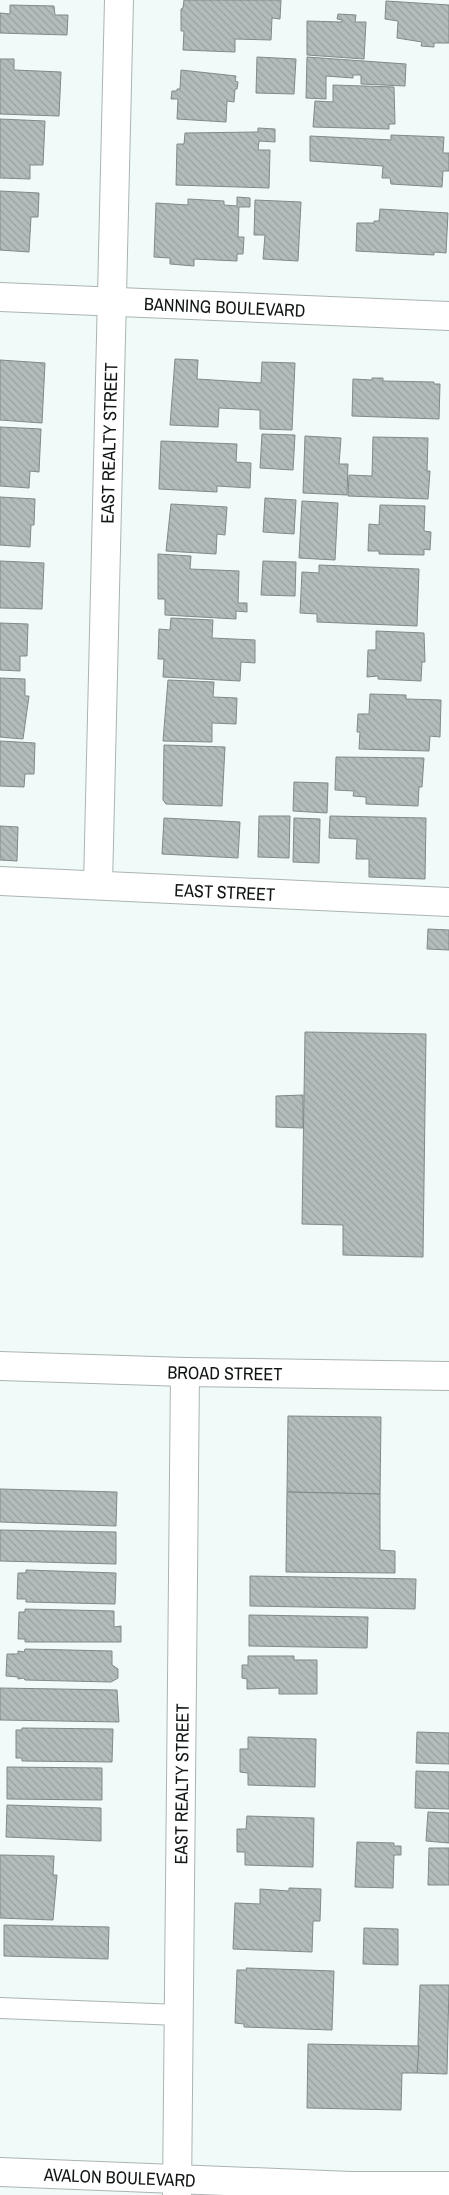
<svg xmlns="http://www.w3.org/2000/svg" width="449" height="2195" font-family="'Archivo Narrow',sans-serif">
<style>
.building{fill:url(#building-back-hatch);stroke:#818989}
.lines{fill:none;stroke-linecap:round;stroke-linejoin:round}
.lane-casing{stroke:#abb4b3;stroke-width:22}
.street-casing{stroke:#abb4b3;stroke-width:30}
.secondary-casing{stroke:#abb4b3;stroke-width:30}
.lane{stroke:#fff;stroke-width:20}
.street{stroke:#fff;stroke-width:28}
.secondary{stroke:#fff;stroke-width:28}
.labels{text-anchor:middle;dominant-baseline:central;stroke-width:4;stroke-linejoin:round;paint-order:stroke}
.street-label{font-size:18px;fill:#121515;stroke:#fff}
</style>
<defs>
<pattern id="building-back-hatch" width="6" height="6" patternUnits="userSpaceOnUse" patternTransform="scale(1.25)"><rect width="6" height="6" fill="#b2bcbb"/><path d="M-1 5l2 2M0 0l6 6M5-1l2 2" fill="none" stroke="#98a1a0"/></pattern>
</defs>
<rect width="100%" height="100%" fill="#f0faf9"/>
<g class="building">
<polygon points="184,0 281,0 280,19 272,18 271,40 235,39 235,52 183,50 184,31 181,31 181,9 183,8"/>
<polygon points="386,1 449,5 449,43 434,43 434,47 421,46 422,42 397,38 398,21 385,19"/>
<polygon points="10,5 54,6 55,15 68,15 67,35 0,33 0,13 10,14"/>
<polygon points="338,14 356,15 355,22 366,22 364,59 307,55 307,21 342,22 342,20 337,19"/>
<polygon points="257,57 296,59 294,94 256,93"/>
<polygon points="307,57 406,64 405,86 361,84 361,75 353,75 353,78 326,76 326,99 306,98"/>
<polygon points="0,59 14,59 14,70 61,72 59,116 0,114"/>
<polygon points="181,70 236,76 235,81 238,82 237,89 235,89 234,102 227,101 226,122 177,119 178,99 171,99 172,91 177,91 177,89 180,89"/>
<polygon points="333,85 394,87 395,124 389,124 389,129 313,127 315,101 333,102"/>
<polygon points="0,119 45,121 43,165 30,165 30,179 0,178"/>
<polygon points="258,128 275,129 275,142 259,141 258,150 270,150 269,188 176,185 177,144 184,144 185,133 258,132"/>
<polygon points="391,135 444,137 443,153 449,153 449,171 443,171 442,187 391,184 390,178 382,178 383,166 310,161 310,136 391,140"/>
<polygon points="0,191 39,193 38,217 31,217 29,252 0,250"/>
<polygon points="237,197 250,198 250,207 239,207 238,237 244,237 243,254 237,254 237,261 194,259 194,266 170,264 170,258 154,257 156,203 188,205 188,199 224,201 224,205 237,206"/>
<polygon points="255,200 301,202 298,261 263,259 265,235 254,235"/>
<polygon points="380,209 448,213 446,253 434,252 434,255 356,251 357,223 374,223 374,221 379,221"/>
<polygon points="175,359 198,360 197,379 261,383 262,362 295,363 292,430 260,429 260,410 219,408 218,427 170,425"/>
<polygon points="0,360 45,363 42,423 0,420"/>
<polygon points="372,378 383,378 383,381 434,382 434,384 440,384 439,419 352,416 353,379 372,380"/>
<polygon points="0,427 41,429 39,472 30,471 29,488 0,486"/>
<polygon points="262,434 295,435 293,470 260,468"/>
<polygon points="305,436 341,438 339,464 348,464 347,495 303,493"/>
<polygon points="373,437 428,438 427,471 430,471 428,499 348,496 349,475 372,476"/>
<polygon points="161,441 237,444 236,462 251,463 250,488 217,486 217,492 159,489"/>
<polygon points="0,497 35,499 34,525 31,525 30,547 0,545"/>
<polygon points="265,498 296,500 294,534 263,532"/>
<polygon points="302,501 338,503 335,560 299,558"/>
<polygon points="171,504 227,507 225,535 217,534 216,554 166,551"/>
<polygon points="380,505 425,506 424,531 431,532 430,550 424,549 424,555 379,554 379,551 368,551 369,524 379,525"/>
<polygon points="158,554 191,556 190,569 239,571 238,603 247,603 247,612 236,611 236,619 165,615 165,599 158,599"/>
<polygon points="0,561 44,563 42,609 0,608"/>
<polygon points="263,561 296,562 295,596 261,595"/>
<polygon points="319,565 419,569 417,626 317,622 317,614 300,613 302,572 319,573"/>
<polygon points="171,618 213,620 212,638 255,640 255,663 241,662 240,681 163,677 164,659 158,659 159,629 170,630"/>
<polygon points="0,623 28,624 27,656 20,656 20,671 0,670"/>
<polygon points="376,631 424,633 425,662 422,662 421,681 378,679 378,676 367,677 368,650 376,650"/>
<polygon points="0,678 25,679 25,696 29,696 23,739 0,737"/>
<polygon points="168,680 214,682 213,697 237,698 236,724 212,723 212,742 163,741"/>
<polygon points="370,694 406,695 406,699 441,700 440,737 430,736 429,751 359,749 360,732 357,732 358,714 369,714"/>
<polygon points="0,741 35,743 34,774 25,774 24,787 0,786"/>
<polygon points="164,745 225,747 222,806 166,804 163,800"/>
<polygon points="336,757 424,758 422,787 419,787 418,806 366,804 366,797 353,796 354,791 335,790"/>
<polygon points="294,782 328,783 327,813 293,811"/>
<polygon points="259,816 290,816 289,858 258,857"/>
<polygon points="330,816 426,818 425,879 369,877 369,859 356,859 357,839 329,838"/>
<polygon points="164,818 240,822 238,858 162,854"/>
<polygon points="294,818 320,819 319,863 293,862"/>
<polygon points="0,826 18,827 17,861 0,860"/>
<polygon points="428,929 449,930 449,950 427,949"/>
<polygon points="305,1032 426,1034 423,1257 343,1255 343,1225 302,1224"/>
<polygon points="303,1095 303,1128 276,1127 276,1096"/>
<polygon points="288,1416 381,1417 380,1494 287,1492"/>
<polygon points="0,1489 117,1492 116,1526 0,1522"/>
<polygon points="287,1492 380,1494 380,1550 395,1551 395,1573 286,1572"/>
<polygon points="0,1530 116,1532 116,1564 0,1561"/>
<polygon points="26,1570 116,1573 115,1604 26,1602 26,1599 17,1599 18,1573 26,1573"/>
<polygon points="250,1576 416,1579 415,1609 250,1606"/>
<polygon points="25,1609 114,1611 114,1627 121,1626 121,1642 25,1642 25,1639 18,1639 19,1612 25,1612"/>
<polygon points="249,1615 368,1617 367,1648 249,1646"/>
<polygon points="25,1649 112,1651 112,1665 118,1669 118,1678 111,1682 25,1680 24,1678 18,1679 18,1677 6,1676 7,1654 18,1654 18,1651 24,1652"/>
<polygon points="248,1656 294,1656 294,1660 317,1660 317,1694 279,1694 279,1688 247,1689 247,1679 242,1678 242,1665 248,1665"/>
<polygon points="0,1688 117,1690 119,1722 0,1720"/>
<polygon points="22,1728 113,1729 112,1762 22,1761 22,1758 16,1758 16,1730 22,1730"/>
<polygon points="417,1732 449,1733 449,1764 416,1763"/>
<polygon points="248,1737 316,1739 315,1787 248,1785 248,1773 240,1772 240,1749 248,1749"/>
<polygon points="7,1767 102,1768 102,1800 7,1799"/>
<polygon points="416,1771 449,1772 449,1809 415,1808"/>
<polygon points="7,1805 101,1808 101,1841 6,1837"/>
<polygon points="428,1812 449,1813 449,1843 426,1841"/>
<polygon points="247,1816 314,1818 313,1867 245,1865 245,1852 237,1852 237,1829 246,1829"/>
<polygon points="357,1842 394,1843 394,1846 401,1846 401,1855 394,1855 393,1888 355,1887"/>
<polygon points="429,1848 449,1848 449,1885 428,1885"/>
<polygon points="0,1855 54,1856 53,1875 57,1875 53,1920 0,1918"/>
<polygon points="289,1888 321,1889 320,1921 313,1921 312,1952 233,1949 235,1903 260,1904 260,1889 289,1891"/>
<polygon points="4,1925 109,1927 108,1959 4,1956"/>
<polygon points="364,1928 398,1929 398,1965 363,1964"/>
<polygon points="246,1968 334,1971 332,2030 244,2027 244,2024 235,2023 237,1970 247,1970"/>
<polygon points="420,1985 449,1985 447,2074 417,2073"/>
<polygon points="308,2044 419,2046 417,2073 402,2073 401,2110 307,2108"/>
</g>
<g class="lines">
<g class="lane-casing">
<polyline id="lane" points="0,2008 179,2015"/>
</g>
<g class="street-casing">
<g id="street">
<path id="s1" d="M 0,297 L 449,316"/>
<path id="s2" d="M 0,881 L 449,902"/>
<path id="s3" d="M 98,885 L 119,0"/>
<path id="s4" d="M 177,2195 L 185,1372"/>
</g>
</g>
<g class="secondary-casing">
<g id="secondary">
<path id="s5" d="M 0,1366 L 185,1372 L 449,1376"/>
<path id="s6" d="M 0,2172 L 351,2186 L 449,2186"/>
</g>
</g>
<use href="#lane" class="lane"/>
<use href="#street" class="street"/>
<use href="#secondary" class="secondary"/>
</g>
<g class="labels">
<g class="street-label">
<text stroke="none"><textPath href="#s1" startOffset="225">BANNING BOULEVARD</textPath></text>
<text stroke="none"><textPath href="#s3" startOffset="442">EAST REALTY STREET</textPath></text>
<text stroke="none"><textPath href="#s2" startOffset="225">EAST STREET</textPath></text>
<text stroke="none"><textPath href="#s5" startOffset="225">BROAD STREET</textPath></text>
<text stroke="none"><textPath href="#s4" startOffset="411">EAST REALTY STREET</textPath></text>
<text stroke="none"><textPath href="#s6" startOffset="120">AVALON BOULEVARD</textPath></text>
</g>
</g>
</svg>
